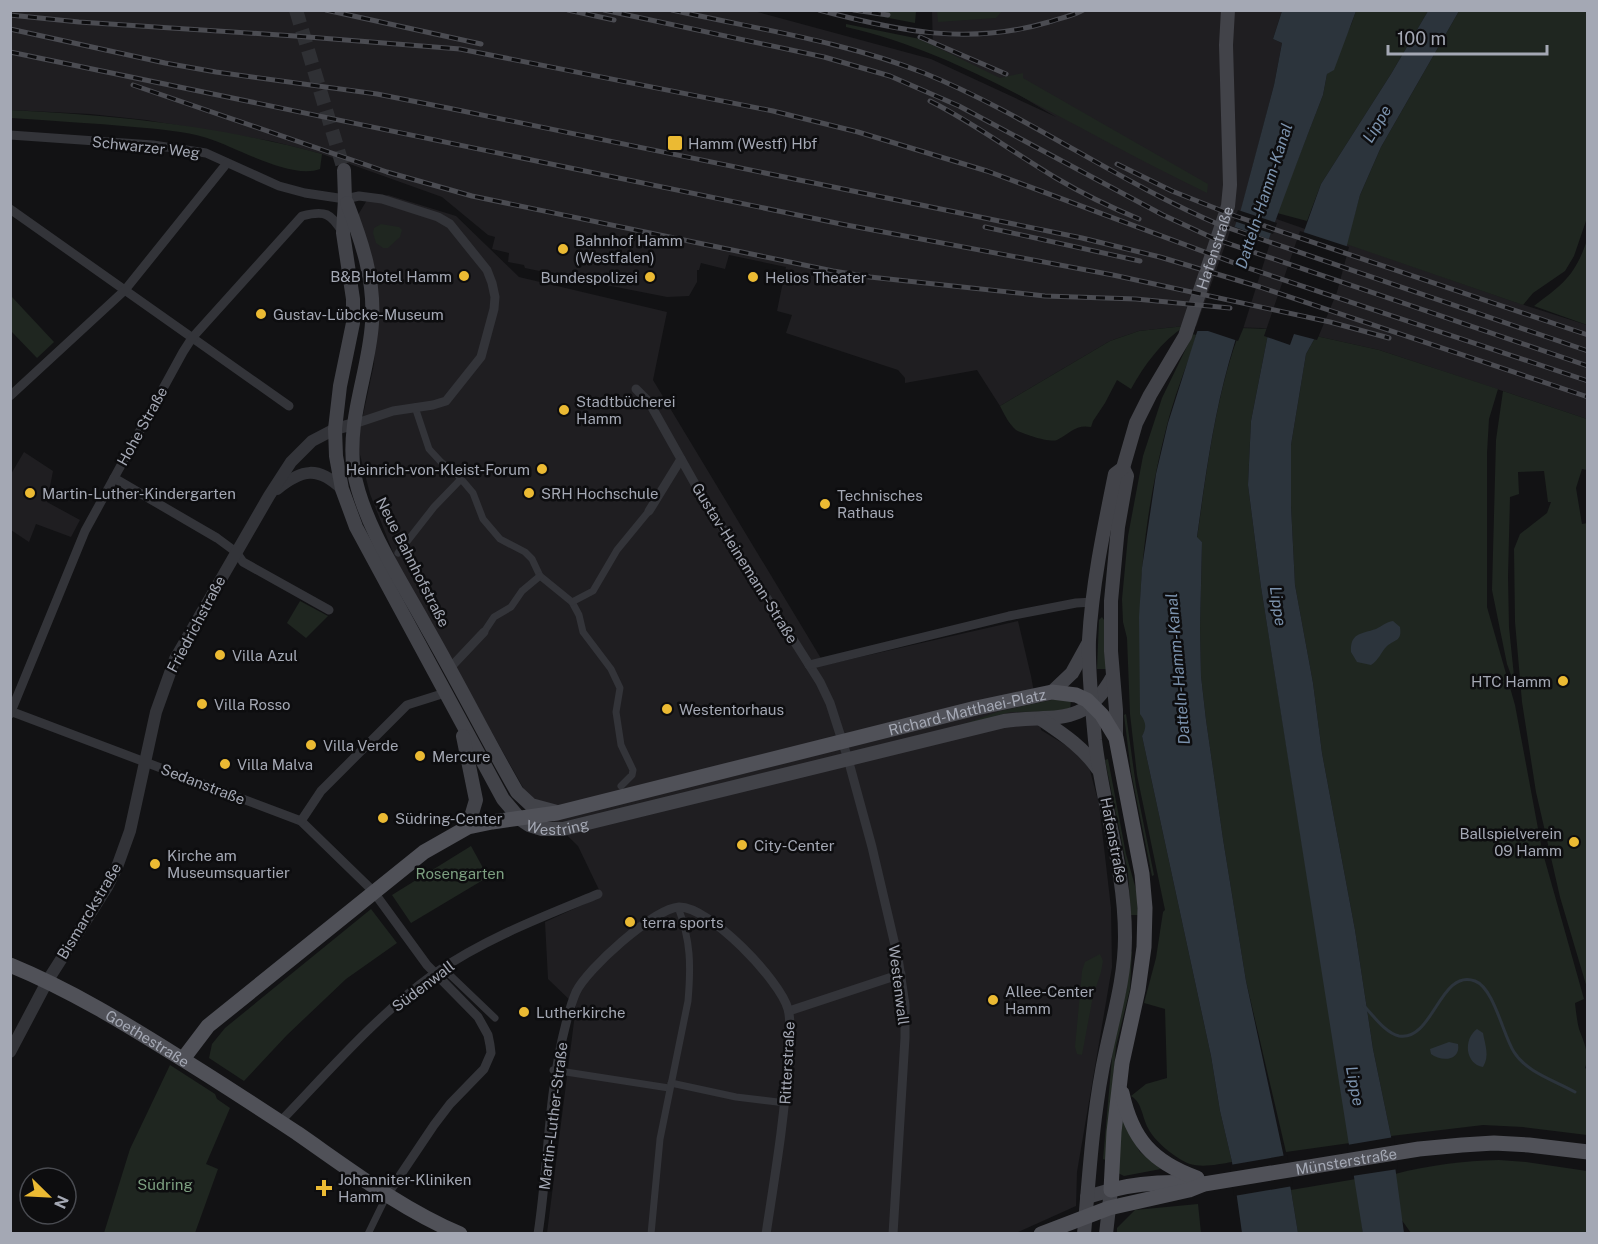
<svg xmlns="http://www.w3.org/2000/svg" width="1598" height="1244" font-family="'Public Sans',sans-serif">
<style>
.built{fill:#1f1e21}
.green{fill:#1f2620}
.water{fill:#2c343c}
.pier{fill:#121214}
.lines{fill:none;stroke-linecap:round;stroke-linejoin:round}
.stream{stroke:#2c343c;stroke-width:3}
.secondary-tunnel{stroke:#2f3034;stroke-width:14;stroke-dasharray:14 7;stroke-linecap:butt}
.pedestrian{stroke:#333439;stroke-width:7}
.minor{stroke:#333439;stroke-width:9}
.tertiary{stroke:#333439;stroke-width:12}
.secondary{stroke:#424349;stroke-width:14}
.primary{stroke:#505158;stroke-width:15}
.rail-casing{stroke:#4b4c52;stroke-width:5}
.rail{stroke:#0d0d0f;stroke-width:3;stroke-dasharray:9;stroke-linecap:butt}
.poi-dot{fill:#ebba33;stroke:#0d0d0f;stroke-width:2}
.labels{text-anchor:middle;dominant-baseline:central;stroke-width:5;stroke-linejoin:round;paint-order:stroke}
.poi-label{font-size:15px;fill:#a4a8b4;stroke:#0d0d0f;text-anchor:start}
.street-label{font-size:15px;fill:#a4a8b4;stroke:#0d0d0f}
.park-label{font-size:15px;fill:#7c9f80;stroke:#0d0d0f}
.water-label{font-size:16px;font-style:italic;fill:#7c93ae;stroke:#0d0d0f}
</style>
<rect width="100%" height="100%" fill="#121214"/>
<g class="built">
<polygon points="11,11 754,11 931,59 1056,117 971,66 933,48 932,11 1282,11 1273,39 1282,43 1274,85 1242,207 1515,302 1587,325 1587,419 1379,350 1316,336 1261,328 1185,326 1139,331 1110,341 1000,406 977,370 905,383 905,378 898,370 786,333 792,315 777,311 786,267 729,255 725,269 701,263 699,270 697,270 697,282 689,296 667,297 606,285 525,268 524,265 508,262 509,253 492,249 495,237 488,235 442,197 322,154 271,141 146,120 90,114 11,110"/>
<polygon points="388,195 456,216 519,277 667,312 653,380 825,665 1018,621 1031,676 1041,730 1072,749 1089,767 1099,804 1111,908 1112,967 1077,1172 1076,1206 1014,1234 547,1233 576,1006 548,979 545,922 602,896 578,846 529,798 400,570 370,494 357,443 374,364 377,293 358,215 367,200"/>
<polygon points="24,452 53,471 47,502 80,520 71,537 36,524 29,542 11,530 11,474"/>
</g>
<g class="green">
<polygon points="852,11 916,11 915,23"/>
<polygon points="937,11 937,10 1002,11 996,18 938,22"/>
<polygon points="1356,11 1428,11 1391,74 1321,184 1307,221 1277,213 1323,95 1327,74 1351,25"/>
<polygon points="1459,11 1587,11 1587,218 1574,256 1565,271 1533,293 1523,305 1346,244 1360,195 1381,147"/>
<path d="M 846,24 L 920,39 L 1000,78 L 1023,73 L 1023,78 L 1208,184 L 1207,193 C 1166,173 1125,152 1085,130 C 1006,88 934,47 846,27 Z"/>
<path d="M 10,110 C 115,115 221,126 322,154 L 320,169 C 291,180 236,147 207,138 C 184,131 158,129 134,127 C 93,123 52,121 11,118 Z"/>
<polygon points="381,224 399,227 402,230 400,237 388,248 383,248 376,243 373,233 374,228"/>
<path d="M 1587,240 L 1587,325 L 1534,306 C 1563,284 1575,276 1587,240 Z"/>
<polygon points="11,296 54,342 37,358 11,331"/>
<path d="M 1185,326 C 1161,342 1145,364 1131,389 L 1117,380 L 1105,403 L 1093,421 L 1091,427 C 1076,424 1070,433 1057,440 C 1050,443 1023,434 1016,430 C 1009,424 1004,414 1000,406 L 1110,341 L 1139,331 Z"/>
<path d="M 1241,328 L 1269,329 L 1251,421 L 1248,485 L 1261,587 L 1350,1143 L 1286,1152 L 1246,981 L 1223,839 L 1206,720 L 1201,676 L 1200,629 L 1202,542 L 1197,538 C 1207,468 1216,393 1241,328 Z"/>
<path d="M 1193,334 L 1196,335 L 1193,347 C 1184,372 1174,398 1167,425 C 1151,487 1141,550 1140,615 C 1139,653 1144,691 1146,729 L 1142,736 L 1211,1056 L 1220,1111 L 1232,1162 C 1220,1164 1203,1168 1190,1164 C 1176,1159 1154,1141 1148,1128 C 1142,1117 1142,1102 1131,1096 L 1146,1084 L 1167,1078 L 1165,1009 L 1144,1003 L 1156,958 L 1163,912 L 1165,910 L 1137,775 L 1130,714 L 1127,638 L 1123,622 L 1122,599 L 1128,536 L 1143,456 L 1162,398 Z"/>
<path d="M 1316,336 L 1379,350 L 1498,389 L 1489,419 L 1487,453 L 1487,607 L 1515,705 L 1542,850 L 1584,999 L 1575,1003 C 1576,1012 1577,1021 1579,1029 C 1584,1043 1590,1053 1585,1068 L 1588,1070 L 1587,1135 L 1523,1127 L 1483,1125 L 1391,1136 L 1373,1049 L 1355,930 L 1322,753 L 1313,683 L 1295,585 L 1291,506 L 1291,445 L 1306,354 Z"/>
<polygon points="1503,391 1587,419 1587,470 1582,469 1576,488 1582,524 1588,523 1587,988 1560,897 1536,792 1522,702 1515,622 1514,549 1520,534 1547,513 1551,502 1548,502 1544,471 1518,472 1519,494 1510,497 1508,577 1509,627 1515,686 1507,664 1492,590 1496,440"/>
<polygon points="300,601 328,616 306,638 287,623"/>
<polygon points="1102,617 1104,620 1107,669 1097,669 1099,620"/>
<polygon points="1056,699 1071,700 1070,711 1011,712 955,727 1000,711"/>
<polygon points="1126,714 1136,786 1154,875 1152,876 1131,772 1124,715"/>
<polygon points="1108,759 1126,854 1137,893 1138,915 1131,915 1128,873 1105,760"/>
<polygon points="471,846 488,877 411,923 392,895"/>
<polygon points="371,909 397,943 346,979 287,1035 244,1081 209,1058 212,1044 225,1028"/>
<polygon points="1132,951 1130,989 1116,1046 1106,1160 1103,1159 1113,1046 1126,991 1130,953"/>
<polygon points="1100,954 1103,961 1101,972 1093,996 1082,1055 1077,1054 1075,1047 1082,971 1085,962"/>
<polygon points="170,1065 215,1094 217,1099 230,1108 206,1164 218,1169 195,1233 104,1233 130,1149"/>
<polygon points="1121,1117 1140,1152 1161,1169 1124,1176 1118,1173"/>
<path d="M 1499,1160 L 1526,1162 L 1587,1171 L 1587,1233 L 1411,1233 L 1401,1219 L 1395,1174 C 1429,1165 1463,1161 1499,1160 Z"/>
<polygon points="1356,1179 1363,1233 1298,1233 1291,1190"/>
<polygon points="1198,1204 1201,1233 1117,1233 1117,1228 1135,1210"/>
</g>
<g class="water">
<path d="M 1282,11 L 1356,11 L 1334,70 L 1327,74 L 1323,95 C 1289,183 1255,271 1229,362 C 1213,419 1205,479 1197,537 L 1202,542 L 1200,629 L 1201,676 L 1206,720 L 1223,839 L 1246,981 L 1291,1190 L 1298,1233 L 1242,1233 L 1232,1162 L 1220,1111 L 1211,1056 L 1142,736 C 1147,727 1146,722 1140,714 L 1139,617 L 1142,568 L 1156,474 L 1168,423 L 1196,335 L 1241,209 L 1274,85 L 1282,43 L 1273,39 Z"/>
<polygon points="1428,11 1459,11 1381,147 1360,195 1335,291 1316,336 1306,354 1291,445 1291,506 1295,585 1313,683 1322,753 1355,930 1373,1049 1391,1136 1404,1233 1363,1234 1261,587 1248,485 1251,421 1269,329 1321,184 1391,74"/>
<path d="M 1393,621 L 1400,627 C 1402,641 1396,639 1387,646 C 1381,652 1379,660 1371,665 L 1357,662 L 1351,652 C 1350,633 1361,634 1376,629 C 1382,626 1386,622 1393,621 Z"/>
<path d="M 1477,1029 L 1483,1033 C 1485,1045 1490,1056 1483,1067 C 1465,1064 1463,1039 1477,1029 Z"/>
<path d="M 1449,1042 L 1458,1044 C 1461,1061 1441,1062 1431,1054 L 1430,1049 Z"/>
</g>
<g class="pier">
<polygon points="1238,210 1277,223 1273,234 1234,221 1232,226"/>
<polygon points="1232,226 1271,240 1243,329 1238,341 1208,331 1196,331 1193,335"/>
<polygon points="1300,231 1349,247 1337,292 1317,340 1294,334 1290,345 1264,336"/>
<polygon points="1394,1137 1398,1169 1352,1176 1347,1145"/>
<polygon points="1287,1155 1293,1186 1234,1196 1230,1165"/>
</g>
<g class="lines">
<path class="stream" d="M 1364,1006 C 1373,1015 1385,1033 1399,1036 C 1433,1042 1440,968 1475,981 C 1494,988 1503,1035 1514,1052 C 1526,1072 1556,1081 1575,1092"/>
<polyline class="secondary-tunnel" points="296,10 344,170"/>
<g class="pedestrian">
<polyline points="415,407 429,449 441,462 456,473 473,493 483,519 500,539 525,552 532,559 540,576 572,602 579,615 583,632 611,669 620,688 616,712 621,745 633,770 632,775 621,786"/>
<polyline points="398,553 434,507 461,479"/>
<polyline points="572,602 593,591 617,550 649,511"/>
<polyline points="484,632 494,617 511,607 522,591 540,576"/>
<polyline points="449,974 495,1018"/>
<polyline points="553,1070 669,1088"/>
<polyline points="671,1083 736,1097 786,1103"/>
<polyline points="368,1234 387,1195"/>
<path d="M 651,1234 L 660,1139 L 688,1001 C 691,966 691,941 678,907"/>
</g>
<g class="minor">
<polyline points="10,135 153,145 206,153 279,186 305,193 345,199 359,196 382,199 438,217 450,224 487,270 492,283 495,297 494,309 481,357 446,401 433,405 393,411 354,424"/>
<polyline points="10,209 289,406"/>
<polyline points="636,389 649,402 699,491 820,682 830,703 848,759 872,847 898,958 905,1005 905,1038 893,1234"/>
<polyline points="10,396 125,290 227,163"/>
<polyline points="114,478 217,538 236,552 243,562 329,610"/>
<polyline points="649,511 681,459"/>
<polyline points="809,665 1009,616 1076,603 1093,602"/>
<polyline points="450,668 484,632"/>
<polyline points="10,711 301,821 373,891 427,965 478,1017 488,1035 490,1045 491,1053 484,1069 450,1104 434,1125 387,1195"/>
<path d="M 10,714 L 85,531 L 183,352 L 192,338 L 302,216 C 325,210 331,213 343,233"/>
<polyline points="301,821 321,791 407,705 445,693"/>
<polyline points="789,1011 901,974"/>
<path d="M 280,1122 C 329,1071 377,1015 434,974 C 484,939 542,917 598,894"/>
<path d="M 538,1234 C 548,1169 548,1104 562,1040 C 566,1024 569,1008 576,992 C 587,969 653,909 679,907 C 709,906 780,980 788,1009 C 792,1024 789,1043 788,1058 C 785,1117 775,1175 766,1234"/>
</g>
<g class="tertiary">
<path d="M 277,489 C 302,469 318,466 342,489"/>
<polyline points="10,1052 48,980 107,887 117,867 130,831 156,712 175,659 269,496 291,462 312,441 335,429 354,424"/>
</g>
<g class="secondary">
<path id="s1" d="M 344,170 L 345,199 L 343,233 L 353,299 L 353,323 L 340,386 L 335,429 L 336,456 L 342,489 L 356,527 L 503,799 L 520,819 L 529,825 L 542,829 L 563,829 L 1004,721 C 1054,714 1084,729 1113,676"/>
<path d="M 347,203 C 362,242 375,280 372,323 C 369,372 346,421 354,472 C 363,524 402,582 427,628 C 458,682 486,738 517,792 L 531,805 L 557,812"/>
<polyline points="1052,692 1072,673 1088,644"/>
<path d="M 1041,719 C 1063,734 1083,747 1098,769"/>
<polyline points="463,736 476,800 468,827"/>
<polyline points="1116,738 1116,710 1111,651 1111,601 1118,527 1127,476 1123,468"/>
<polyline points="1087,1197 1111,1190 1106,1234"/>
<path id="s2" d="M 1084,1234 C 1089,1179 1092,1125 1102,1071 C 1110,1026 1125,983 1125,937 C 1125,867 1103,808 1095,740 C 1092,707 1088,673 1089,640 C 1092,585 1104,528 1115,474 L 1123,468 L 1136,423 L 1150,395 L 1185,336 L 1228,206 L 1230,185 L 1226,45 L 1228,10"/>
</g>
<g class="primary">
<path id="s3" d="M 10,965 C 71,990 126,1024 182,1059 C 221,1083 259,1108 297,1133 C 349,1169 401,1209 460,1234"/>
<path id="s4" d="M 183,1059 L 208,1026 L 424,852 L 468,827 L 492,822 L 557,813 L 976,708 L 1052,692 L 1076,695 L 1087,700 L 1102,715 L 1116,738 L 1142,874 L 1145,908 L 1144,947 L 1138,990 L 1122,1063 L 1114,1132 L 1111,1190 C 1143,1182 1171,1181 1204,1184"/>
<path d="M 1122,1093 C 1132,1139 1152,1162 1197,1178"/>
<path id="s5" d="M 1041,1234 L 1109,1208 L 1189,1190 L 1204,1184 L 1419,1149 L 1462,1145 L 1494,1143 L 1529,1145 L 1588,1152"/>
</g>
<g class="rail-casing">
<g id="rail">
<polyline points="326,10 481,44"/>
<polyline points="568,10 614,20"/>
<polyline points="604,10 824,57 890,76 959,106 1163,215 1215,239 1588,366"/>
<path d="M 672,10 C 756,29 843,41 924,73 C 1027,115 1118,182 1220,225 L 1588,351"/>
<path d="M 819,10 C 898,31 968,46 1049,22 C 1060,18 1073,16 1083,10"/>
<polyline points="854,10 888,15"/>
<polyline points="10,15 79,22 295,36 460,49 773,111 858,132 987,171 1245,267 1588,381"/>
<polyline points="10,29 165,63 216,72 377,94 448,108 1082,238 1160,257 1260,287 1588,397"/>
<polyline points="920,37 1006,74"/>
<polyline points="10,52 841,224 1113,275 1330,322 1389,338"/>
<polyline points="133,85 387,172 472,196 833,271 870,277 1045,296 1136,299 1230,308"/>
<path d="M 930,101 C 974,123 1014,153 1056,178 C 1083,194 1110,207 1139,219"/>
<polyline points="1117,164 1172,191 1235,216 1588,335"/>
<polyline points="985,227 1140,261"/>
</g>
</g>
<use href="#rail" class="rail"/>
</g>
<g class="poi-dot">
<rect x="667" y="135" width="16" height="16" rx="3"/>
<circle cx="563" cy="249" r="6"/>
<circle cx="464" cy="276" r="6"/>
<circle cx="650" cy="277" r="6"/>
<circle cx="753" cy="277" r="6"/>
<circle cx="261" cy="314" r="6"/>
<circle cx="564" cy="410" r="6"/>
<circle cx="542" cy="469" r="6"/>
<circle cx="30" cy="493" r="6"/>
<circle cx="529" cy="493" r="6"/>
<circle cx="825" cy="504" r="6"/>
<circle cx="220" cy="655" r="6"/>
<circle cx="1563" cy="681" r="6"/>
<circle cx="202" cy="704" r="6"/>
<circle cx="667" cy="709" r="6"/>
<circle cx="311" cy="745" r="6"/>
<circle cx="420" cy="756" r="6"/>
<circle cx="225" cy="764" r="6"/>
<circle cx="383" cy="818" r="6"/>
<circle cx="1574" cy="842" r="6"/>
<circle cx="742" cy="845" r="6"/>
<circle cx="155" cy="864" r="6"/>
<circle cx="630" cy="922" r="6"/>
<circle cx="993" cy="1000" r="6"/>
<circle cx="524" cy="1012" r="6"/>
<path d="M321 1179h6v6h6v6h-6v6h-6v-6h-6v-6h6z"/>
</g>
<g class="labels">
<g class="poi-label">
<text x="688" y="143">Hamm (Westf) Hbf</text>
<text x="575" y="240">Bahnhof Hamm<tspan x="575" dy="17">(Westfalen)</tspan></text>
<text x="452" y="276" text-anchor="end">B&amp;B Hotel Hamm</text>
<text x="638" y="277" text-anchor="end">Bundespolizei</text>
<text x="765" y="277">Helios Theater</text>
<text x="273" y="314">Gustav-Lübcke-Museum</text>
<text x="576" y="401">Stadtbücherei<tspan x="576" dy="17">Hamm</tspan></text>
<text x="530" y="469" text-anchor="end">Heinrich-von-Kleist-Forum</text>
<text x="42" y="493">Martin-Luther-Kindergarten</text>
<text x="541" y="493">SRH Hochschule</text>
<text x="837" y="495">Technisches<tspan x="837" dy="17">Rathaus</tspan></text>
<text x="232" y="655">Villa Azul</text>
<text x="1551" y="681" text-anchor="end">HTC Hamm</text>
<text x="214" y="704">Villa Rosso</text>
<text x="679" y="709">Westentorhaus</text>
<text x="323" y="745">Villa Verde</text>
<text x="432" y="756">Mercure</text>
<text x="237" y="764">Villa Malva</text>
<text x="395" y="818">Südring-Center</text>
<text x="1562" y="833" text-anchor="end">Ballspielverein<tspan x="1562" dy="17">09 Hamm</tspan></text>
<text x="754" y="845">City-Center</text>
<text x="167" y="855">Kirche am<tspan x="167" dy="17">Museumsquartier</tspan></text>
<text x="642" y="922">terra sports</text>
<text x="1005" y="991">Allee-Center<tspan x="1005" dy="17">Hamm</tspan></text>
<text x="536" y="1012">Lutherkirche</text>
<text x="338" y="1179">Johanniter-Kliniken<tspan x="338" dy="17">Hamm</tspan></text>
</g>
<g class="street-label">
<text transform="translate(146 147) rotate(6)">Schwarzer Weg</text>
<text stroke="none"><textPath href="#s2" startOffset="1018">Hafenstraße</textPath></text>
<text transform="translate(142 426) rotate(-61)">Hohe Straße</text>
<text transform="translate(413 562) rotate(63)">Neue Bahnhofstraße</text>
<text transform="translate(745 563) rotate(58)">Gustav-Heinemann-Straße</text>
<text transform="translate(196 624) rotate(-62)">Friedrichstraße</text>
<text stroke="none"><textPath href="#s4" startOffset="882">Richard-Matthaei-Platz</textPath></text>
<text transform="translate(203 784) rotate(21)">Sedanstraße</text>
<text stroke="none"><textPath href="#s1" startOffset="738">Westring</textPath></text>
<text transform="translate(1114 840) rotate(79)">Hafenstraße</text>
<text transform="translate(89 911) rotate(-59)">Bismarckstraße</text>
<text transform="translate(899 985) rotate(83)">Westenwall</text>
<text transform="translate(423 986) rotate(-37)">Südenwall</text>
<text stroke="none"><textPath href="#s3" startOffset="156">Goethestraße</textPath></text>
<text transform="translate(787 1063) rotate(-87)">Ritterstraße</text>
<text transform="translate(553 1116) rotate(-83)">Martin-Luther-Straße</text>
<text stroke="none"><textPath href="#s5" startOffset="315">Münsterstraße</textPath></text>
</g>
<g class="park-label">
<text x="460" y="873">Rosengarten</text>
<text x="165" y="1184">Südring</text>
</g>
<g class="water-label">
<text transform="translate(1377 124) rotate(-59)">Lippe</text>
<text transform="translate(1264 196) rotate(-72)">Datteln-Hamm-Kanal</text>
<text transform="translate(1278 606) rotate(82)">Lippe</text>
<text transform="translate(1178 669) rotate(-95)">Datteln-Hamm-Kanal</text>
<text transform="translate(1355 1086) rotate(79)">Lippe</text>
</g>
</g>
<rect width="1598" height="1244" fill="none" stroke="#a4a8b4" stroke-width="24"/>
<g transform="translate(48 1196) rotate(114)"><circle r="28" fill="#0d0d0f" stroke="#494b51" stroke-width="1.5"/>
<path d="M0-4.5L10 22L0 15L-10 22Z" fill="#ebba33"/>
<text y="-9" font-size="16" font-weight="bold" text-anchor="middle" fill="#a4a8b4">N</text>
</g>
<path d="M1388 45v9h159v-9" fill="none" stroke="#a4a8b4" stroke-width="3"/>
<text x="1397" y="45" font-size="18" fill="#a4a8b4" stroke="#0d0d0f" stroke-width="4.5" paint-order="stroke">100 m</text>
</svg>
